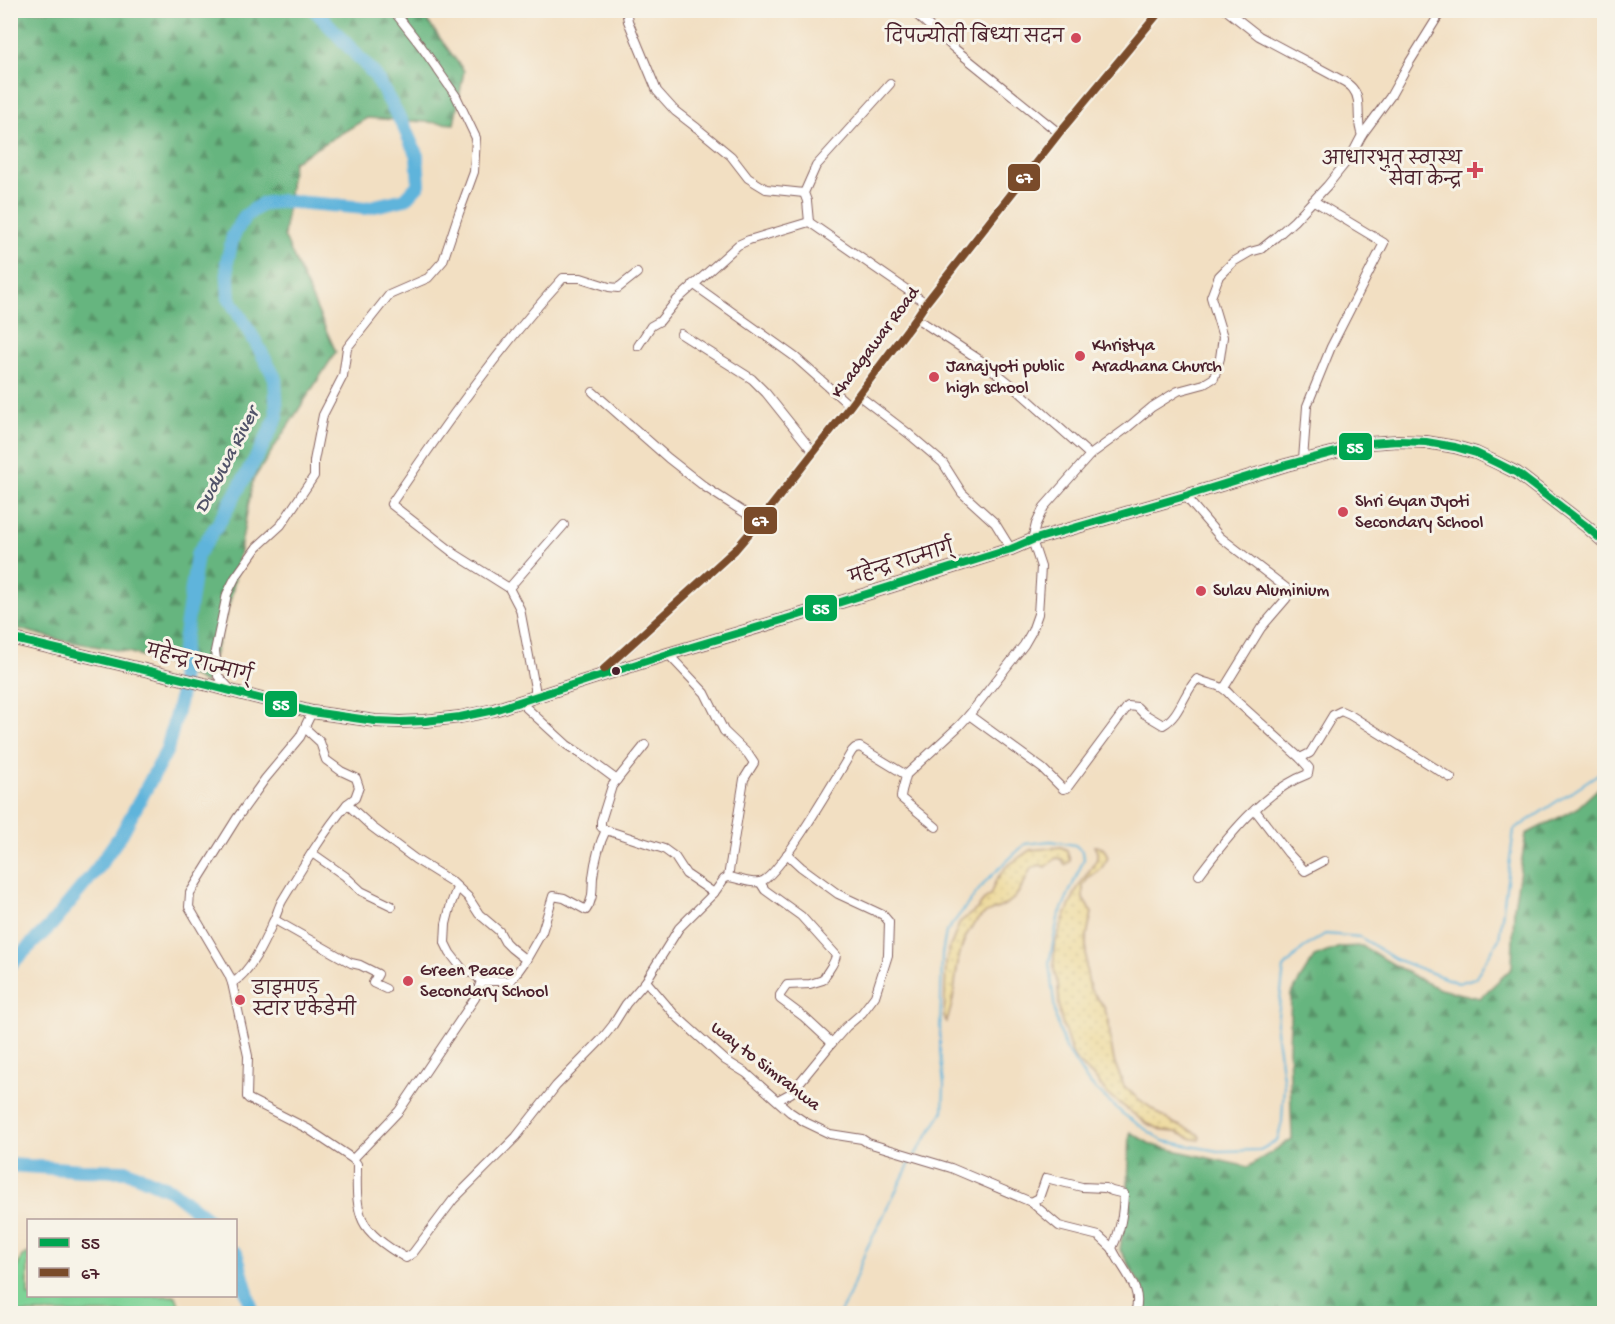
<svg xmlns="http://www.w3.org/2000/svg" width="1615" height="1324" font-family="'Gochi Hand','Playpen Sans Deva',sans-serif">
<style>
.forest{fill:url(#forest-firs);stroke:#586a55;stroke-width:1.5}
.sand{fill:url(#sand-dots);stroke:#9c7c64;stroke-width:1.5}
.pitch{fill:#7ed396;stroke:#647960;stroke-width:1.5}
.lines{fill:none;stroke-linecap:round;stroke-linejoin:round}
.stream{stroke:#5fb4db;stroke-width:2}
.river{stroke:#5fb4db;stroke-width:14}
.minor-casing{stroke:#856260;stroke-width:10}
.highway-casing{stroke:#856260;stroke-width:14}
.minor{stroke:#fff;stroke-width:8}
.highway{stroke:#fff;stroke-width:12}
.bus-1-casing{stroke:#f7f3e8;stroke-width:12}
.bus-2-casing{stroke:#f7f3e8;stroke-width:12}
.bus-1{stroke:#00a651;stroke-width:8}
.bus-2{stroke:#7a4b2a;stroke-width:8}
.poi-dot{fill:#d1495b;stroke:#f7f3e8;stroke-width:2}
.bus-dot{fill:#4a1f2b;stroke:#f7f3e8;stroke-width:2}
.labels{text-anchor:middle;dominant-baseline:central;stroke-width:6;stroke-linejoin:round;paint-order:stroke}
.poi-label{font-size:18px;fill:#4a1f2b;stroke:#f7f3e8;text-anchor:start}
.street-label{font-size:18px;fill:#4a1f2b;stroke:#f7f3e8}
.water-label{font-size:20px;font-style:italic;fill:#515369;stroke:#f7f3e8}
.line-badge{stroke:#f7f3e8;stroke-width:2}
.badge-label{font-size:16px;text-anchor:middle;font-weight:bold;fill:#fff}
</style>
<defs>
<pattern id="forest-firs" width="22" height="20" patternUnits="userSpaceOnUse" patternTransform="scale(1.5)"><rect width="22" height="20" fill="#66b57f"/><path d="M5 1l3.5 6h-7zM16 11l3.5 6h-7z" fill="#569368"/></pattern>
<pattern id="sand-dots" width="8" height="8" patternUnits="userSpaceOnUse" patternTransform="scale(1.5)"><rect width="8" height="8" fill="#eeda9e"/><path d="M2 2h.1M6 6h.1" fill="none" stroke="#cebb88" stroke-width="1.8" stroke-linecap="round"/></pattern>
</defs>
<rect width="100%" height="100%" fill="#f7f3e8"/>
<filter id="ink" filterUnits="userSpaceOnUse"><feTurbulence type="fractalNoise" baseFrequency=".0167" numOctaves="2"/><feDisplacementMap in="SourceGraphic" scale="12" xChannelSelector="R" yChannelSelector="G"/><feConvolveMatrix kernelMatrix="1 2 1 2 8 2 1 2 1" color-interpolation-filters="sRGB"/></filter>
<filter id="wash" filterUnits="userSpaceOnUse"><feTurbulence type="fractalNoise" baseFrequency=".008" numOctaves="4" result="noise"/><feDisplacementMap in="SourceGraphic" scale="24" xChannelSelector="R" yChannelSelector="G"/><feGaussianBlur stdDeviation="1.35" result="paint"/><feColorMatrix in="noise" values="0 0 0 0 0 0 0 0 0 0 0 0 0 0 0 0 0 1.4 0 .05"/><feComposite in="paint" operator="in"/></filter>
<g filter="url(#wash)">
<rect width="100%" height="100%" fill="#f2dfc2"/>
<g class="forest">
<polygon points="10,11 420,11 464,71 454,124 367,118 293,162 284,236 336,352 253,480 232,594 206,684 174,666 128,652 60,640 11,627"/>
<polygon points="1604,783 1604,1313 1138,1313 1144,1291 1120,1250 1128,1187 1130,1132 1152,1145 1248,1167 1292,1139 1289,1048 1291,994 1314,957 1340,947 1362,946 1417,978 1440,989 1480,998 1512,968 1514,907 1526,834 1576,809"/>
</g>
<g class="sand">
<path d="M 1094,846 C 1104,847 1105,849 1108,858 L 1101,869 L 1088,878 L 1083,886 L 1083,899 L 1092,913 L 1086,940 L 1086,969 L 1090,989 L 1103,1005 L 1109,1021 L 1110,1038 L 1114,1061 L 1124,1086 L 1136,1097 L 1171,1122 L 1198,1134 L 1200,1137 L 1199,1140 L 1193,1139 L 1176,1132 L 1164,1131 L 1146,1123 L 1106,1093 L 1097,1080 L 1075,1059 L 1070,1048 L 1060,1015 L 1058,985 L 1054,970 L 1054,947 L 1063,921 L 1077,889 L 1097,859 L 1097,852 Z"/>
<path d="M 1061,847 L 1067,850 L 1070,861 L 1065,865 L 1062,859 L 1056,858 L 1046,867 L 1040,865 L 1031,868 C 1026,879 1021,892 1012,900 C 1003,908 993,909 983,915 C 978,919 971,927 968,933 C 952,960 959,994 946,1022 L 944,1016 L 946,963 L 949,950 L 960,922 L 977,909 L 985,899 L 990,895 L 996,880 L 1006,867 L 1030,850 Z"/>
</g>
<polygon class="pitch" points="28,1253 28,1296 176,1296 182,1313 11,1313 11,1283 22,1256"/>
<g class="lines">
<g class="stream">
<polyline points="915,1155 943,1112 944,1085 940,1052 940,1033 942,954 946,932 985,882 1025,844 1051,841 1075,845 1083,852 1084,859 1058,918 1049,963 1056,1019 1065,1047 1088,1082 1123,1114 1163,1141 1218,1151 1260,1150 1277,1141 1282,1122 1284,1084 1276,1031 1284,968 1302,949 1325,934 1360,937 1395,959 1458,983 1475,978 1499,939 1514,830 1604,770"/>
<polyline points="839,1314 849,1296 865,1252 912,1159"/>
</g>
<g class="river">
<polyline points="10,965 51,925 97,869 122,833 167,750 180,699 183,649 197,555 220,521 261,449 277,417 275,378 255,341 229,298 227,262 233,236 245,216 262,204 283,201 366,208 405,199 419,184 417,156 403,125 375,75 315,10"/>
<polyline points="10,1165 82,1170 127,1171 171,1190 209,1220"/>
<polyline points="236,1253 253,1314"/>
</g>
</g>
</g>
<g filter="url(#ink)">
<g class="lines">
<g class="minor-casing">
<g id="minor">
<polyline points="626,10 628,21 657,91 675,111 697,128 731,156 748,178 766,189 804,193"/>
<polyline points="915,10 917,15 955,49 1059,133"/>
<path d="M 1226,10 L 1259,36 L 1345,82 C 1348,84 1351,86 1353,89 C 1363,101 1355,121 1362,135"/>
<polyline points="809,222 807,201 804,193 816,166 890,84"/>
<polyline points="693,284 795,357 850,406"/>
<polyline points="916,318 980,360 1013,386 1090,455"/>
<polyline points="681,334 752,379 766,393 814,453"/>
<polyline points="638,346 651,326 660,321 677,300 738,245 749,240 809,222 926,303"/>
<polyline points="593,392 668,458 705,487 759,522"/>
<polyline points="858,395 909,434 943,463 962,493 995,523 1011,549"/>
<polyline points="1303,460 1307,406 1331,347 1384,243 1314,201"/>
<polyline points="1185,496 1220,537 1290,591 1286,599 1261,628 1224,688"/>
<polyline points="509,588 564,525"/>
<polyline points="668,654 705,693 724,731 748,754 754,763 744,779 728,877"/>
<polyline points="599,675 735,550 759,522 850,406 916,318 926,303 1059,133 1161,10"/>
<polyline points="231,690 218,676 215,651 227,594 235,578 257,547 281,525 314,476 314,461 323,415 343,376 347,348 389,295 428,278 443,261 459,213 474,172 476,138 456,96 421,46 393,10"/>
<path d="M 535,697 L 535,688 L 520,609 L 509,588 L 455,554 L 391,504 C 444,426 499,348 563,278 L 581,278 L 609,287 L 618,288 L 637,273"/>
<polyline points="520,702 567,745 590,760 617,780"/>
<path d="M 312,712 L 300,737 L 265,779 L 237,818 L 190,893 L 189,907 L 229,975 L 232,983 L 248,1056 L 247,1097 L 249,1099 L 308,1129 L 353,1159 L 357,1164 C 357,1182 355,1204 363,1221 C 370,1236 392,1250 406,1258 L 413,1253 L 453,1200 L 516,1137 L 556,1086 L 601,1040 L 613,1025 L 626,1004 L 646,981 L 679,928 L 714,893 L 724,879 L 728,877 C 738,878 751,884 760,882 C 778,879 840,771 852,751 L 855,748 L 860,747 L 906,775 L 959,726 L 969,715 L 1024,645 L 1032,631 L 1038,614 L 1041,567 L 1032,540 L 1036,524 L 1044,507 L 1090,455 L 1127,428 L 1152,407 L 1178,391 L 1204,384 L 1214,378 L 1220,358 L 1223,337 L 1211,297 L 1219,276 L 1233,262 L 1250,252 L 1261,249 L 1276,237 L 1294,221 L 1327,186 L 1351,156 L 1362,135 L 1390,97 L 1409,63 L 1442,10"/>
<path d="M 969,715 L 1043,769 L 1063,789 L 1067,788 L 1128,706 L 1137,707 L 1143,713 L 1163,725 C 1180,716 1184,692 1197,679 C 1213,687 1220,682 1232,697 L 1300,758 L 1309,768 L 1308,774 C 1264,790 1226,839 1199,875"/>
<polyline points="305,728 320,742 326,760 341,771 356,778 359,787 355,798 347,804 372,827 415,859 452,882 468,897 479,914 499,931 505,942 511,948 526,960"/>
<polyline points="1300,758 1310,753 1333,715 1341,711 1350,715 1451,778"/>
<path d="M 906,775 C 905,783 901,790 901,798 L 936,827"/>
<polyline points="1255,810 1288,853 1305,871 1324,861"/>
<polyline points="606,830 601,827 601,821 612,786 645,745"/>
<polyline points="312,853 345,876 361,891 392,906"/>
<path d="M 760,882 L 765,890 L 801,916 L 836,955 C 835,964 827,971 823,980 L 810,984 L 787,985 L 780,995 L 780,999 L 804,1017 L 832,1043"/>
<polyline points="275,920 351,963 360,965 378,974 373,983 386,989"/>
<path d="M 481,981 L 511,981 L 526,960 L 542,932 L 553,896 L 564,898 L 586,910 C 594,899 592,889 593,877 C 595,861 599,844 606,830 L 664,849 L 675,857 L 686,874 L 714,893"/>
<path d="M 646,981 L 674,1014 L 725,1060 L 746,1073 L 790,1112 L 805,1122 L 830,1134 L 862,1139 L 868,1143 L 951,1168 L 1031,1202 L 1039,1198 L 1046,1178 L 1082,1187 L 1105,1188 L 1112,1191 L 1124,1194 C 1123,1213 1121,1230 1112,1248 C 1121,1269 1146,1290 1134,1314"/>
<path d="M 232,983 C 251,972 264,942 273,922 C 277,915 278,908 282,901 C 302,868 322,834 347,804"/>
<polyline points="778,1100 791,1093 832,1043 846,1027 862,1013 875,996 888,955 889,922 883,915 838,894 801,867 787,854"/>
<polyline points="353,1159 399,1111 475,998 481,981 474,974 464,971 450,953 445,943 446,924 451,904 457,888"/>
<polyline points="1031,1202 1059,1226 1099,1236 1112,1248"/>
</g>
</g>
<g class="highway-casing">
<polyline id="highway" points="10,638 208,685 312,712 375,721 400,722 425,721 460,717 494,710 668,654 799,615 1011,549 1032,540 1185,496 1286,465 1370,443 1398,441 1426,442 1455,447 1476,453 1497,463 1517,473 1586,526 1604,542"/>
</g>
<use href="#minor" class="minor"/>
<use href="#highway" class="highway"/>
<g class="bus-1-casing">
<polyline id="bus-1" points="10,638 208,685 312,712 375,721 400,722 425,721 460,717 494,710 668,654 799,615 1011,549 1032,540 1185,496 1286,465 1370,443 1398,441 1426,442 1455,447 1476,453 1497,463 1517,473 1586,526 1604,542"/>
</g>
<g class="bus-2-casing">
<polyline id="bus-2" points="604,669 735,550 759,522 850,406 916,318 926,303 1059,133 1161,10"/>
</g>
<use href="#bus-1" class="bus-1"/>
<use href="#bus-2" class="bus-2"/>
</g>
</g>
<g class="poi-dot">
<circle cx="1076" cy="38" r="6"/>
<path d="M1472 161h6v6h6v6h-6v6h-6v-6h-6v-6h6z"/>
<circle cx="1080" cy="356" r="6"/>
<circle cx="934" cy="377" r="6"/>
<circle cx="1343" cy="512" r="6"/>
<circle cx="1201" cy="591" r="6"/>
<circle cx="408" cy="981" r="6"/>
<circle cx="240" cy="1000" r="6"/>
</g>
<circle class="bus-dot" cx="616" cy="671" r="5"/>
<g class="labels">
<g class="poi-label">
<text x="1064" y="38" text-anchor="end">दिपज्योती बिध्या सदन</text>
<text x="1462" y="160" text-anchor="end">आधारभुत स्वास्थ<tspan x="1462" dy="21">सेवा केन्द्र</tspan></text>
<text x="1092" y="346">Khristya<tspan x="1092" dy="21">Aradhana Church</tspan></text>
<text x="946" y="367">Janajyoti public<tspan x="946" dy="21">high school</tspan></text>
<text x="1355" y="502">Shri Gyan Jyoti<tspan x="1355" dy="21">Secondary School</tspan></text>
<text x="1213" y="591">Sulav Aluminium</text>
<text x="420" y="971">Green Peace<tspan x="420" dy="21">Secondary School</tspan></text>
<text x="252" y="990">डाइमण्ड<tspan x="252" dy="21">स्टार एकेडेमी</tspan></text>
</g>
<g class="street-label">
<text transform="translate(876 343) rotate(-53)">Khadgawar Road</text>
<text transform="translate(902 564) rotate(-17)">महेन्द्र राज्मार्ग्</text>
<text transform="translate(199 665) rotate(14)">महेन्द्र राज्मार्ग्</text>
<text transform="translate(765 1067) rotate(38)">way to Simrahwa</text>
</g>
<g class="water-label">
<text transform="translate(228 461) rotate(-62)">Duduwa River</text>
</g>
</g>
<g class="line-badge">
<rect x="1007" y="163" width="34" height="29" rx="6" fill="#7a4b2a"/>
<rect x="1338" y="432" width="35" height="29" rx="6" fill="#00a651"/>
<rect x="743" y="506" width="35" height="29" rx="6" fill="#7a4b2a"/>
<rect x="804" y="594" width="34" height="28" rx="6" fill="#00a651"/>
<rect x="264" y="690" width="34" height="28" rx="6" fill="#00a651"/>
</g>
<g class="badge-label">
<text x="1024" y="183">67</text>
<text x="1355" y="453">55</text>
<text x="760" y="526">67</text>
<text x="821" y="614">55</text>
<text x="281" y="710">55</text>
</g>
<rect width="1615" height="1324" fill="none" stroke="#f7f3e8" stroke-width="36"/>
<rect x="27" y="1219" width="210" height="78" fill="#f7f3e8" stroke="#b29e9c" stroke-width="1.5"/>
<rect x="39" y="1238" width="30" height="9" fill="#00a651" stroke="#b29e9c" stroke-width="1.5"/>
<text x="81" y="1249" font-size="18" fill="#4a1f2b">55</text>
<rect x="39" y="1268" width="30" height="9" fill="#7a4b2a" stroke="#b29e9c" stroke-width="1.5"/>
<text x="81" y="1279" font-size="18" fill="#4a1f2b">67</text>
</svg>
